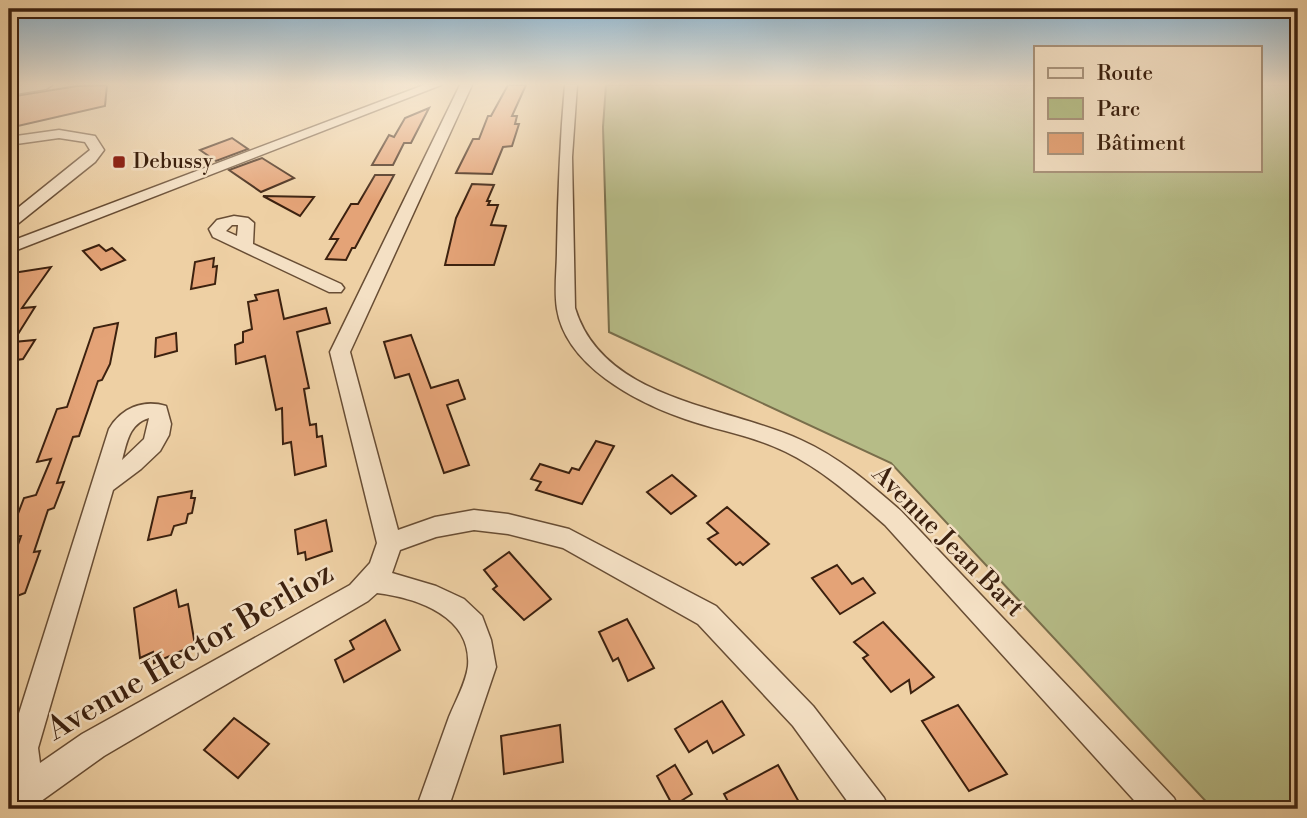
<svg xmlns="http://www.w3.org/2000/svg" width="1307" height="818" font-family="'Libre Bodoni',serif">
<style>
.green{fill:#b6bc87;stroke:#796e4b;stroke-width:2}
.building{fill:#e4a377;stroke:#3c210f;stroke-width:2}
.lines{fill:none;stroke-linecap:round;stroke-linejoin:round}
.minor-casing{stroke:#684d34;stroke-width:3}
.minor{fill:#f4e0c4;fill-rule:evenodd}
.poi-dot{fill:#8f2418;stroke:#f4e0c4;stroke-width:2.5}
.labels{text-anchor:middle;dominant-baseline:central;stroke-width:5;stroke-linejoin:round;paint-order:stroke}
.far-poi-label{font-size:21px;fill:#3c210f;stroke:#f4e0c4;text-anchor:start}
.street-label{font-size:26px;fill:#3c210f;stroke:#f4e0c4}
.near-street-label{font-size:32px;fill:#3c210f;stroke:#f4e0c4}
</style>
<rect width="100%" height="100%" fill="#eed0a4"/>
<filter id="stains"><feTurbulence type="fractalNoise" baseFrequency=".00286" numOctaves="4"/><feColorMatrix values="0 0 0 0 .2 0 0 0 0 .09 0 0 0 0 .02 0 0 0 .5 -.17"/></filter>
<radialGradient id="worn" r=".72"><stop offset=".6" stop-color="#630" stop-opacity="0"/><stop offset="1" stop-color="#630" stop-opacity=".3"/></radialGradient>
<polygon class="green" points="606,85 1036,85 1036,170 1260,170 1260,85 1298,85 1298,809 1213,809 891,463 609,332 603,127"/>
<g class="building">
<polygon points="107,85 105,106 9,128 9,97 77,86"/>
<polygon points="508,85 526,85 512,116 517,116 515,124 519,124 512,146 503,147 492,174 456,173 473,139 479,139 488,116 491,116"/>
<polygon points="429,108 411,143 404,143 393,165 372,165 389,135 394,137 405,118"/>
<polygon points="232,138 248,149 216,161 200,150"/>
<polygon points="262,158 294,178 261,192 229,170"/>
<polygon points="375,175 394,175 355,248 352,248 346,260 326,259 338,239 330,239 351,204 358,204"/>
<polygon points="472,184 494,185 487,201 490,201 488,205 498,205 491,225 506,226 494,265 445,265 456,218"/>
<polygon points="263,196 314,197 300,216"/>
<polygon points="99,245 106,251 112,248 125,260 101,270 83,251"/>
<polygon points="214,258 213,267 217,266 215,284 191,289 195,262"/>
<polygon points="51,267 22,308 35,307 13,342 35,340 23,359 9,361 9,279 13,273"/>
<polygon points="278,290 284,319 326,308 330,323 297,332 309,388 304,389 310,425 316,424 317,437 322,436 326,466 295,475 291,442 283,444 282,408 276,410 265,356 236,364 235,345 243,342 243,332 252,329 248,302 257,300 255,295"/>
<polygon points="118,323 110,364 102,380 98,381 79,436 73,437 66,457 57,483 64,482 54,508 48,510 34,552 40,551 25,593 9,599 9,570 21,536 9,537 24,498 36,495 51,459 37,462 57,409 67,407 94,328"/>
<polygon points="176,333 177,351 155,357 156,338"/>
<polygon points="411,335 431,388 458,380 465,399 447,405 469,465 444,473 409,374 395,378 384,342"/>
<polygon points="596,441 614,446 582,504 536,490 541,482 531,479 540,464 569,473 572,468 579,470"/>
<polygon points="672,475 696,496 671,514 647,492"/>
<polygon points="192,491 191,498 195,498 192,513 188,514 186,523 174,526 171,535 148,540 158,497"/>
<polygon points="727,507 769,544 743,565 740,562 736,565 708,539 718,533 707,523"/>
<polygon points="326,520 332,551 306,560 305,552 298,554 295,530"/>
<polygon points="509,552 551,599 524,620 493,589 497,586 484,570"/>
<polygon points="837,565 852,584 863,578 875,593 840,614 812,578"/>
<polygon points="176,590 179,607 188,604 195,645 154,663 153,652 140,658 134,608"/>
<polygon points="627,619 654,668 628,681 618,658 613,661 599,632"/>
<polygon points="385,620 400,650 344,682 335,660 354,649 350,641"/>
<polygon points="883,622 934,677 911,693 909,680 891,692 863,658 868,655 854,642"/>
<polygon points="722,701 744,735 713,753 707,741 689,752 675,729"/>
<polygon points="958,705 1007,774 969,791 922,721"/>
<polygon points="234,718 269,744 238,778 204,750"/>
<polygon points="560,725 563,762 504,774 501,736"/>
<polygon points="675,765 692,794 673,806 657,776"/>
<polygon points="778,765 799,802 785,809 732,809 724,794"/>
</g>
<g class="lines">
<g class="minor-casing">
<g id="minor">
<polygon points="23,85 52,85 46,89 9,95 9,87"/>
<polygon points="424,85 441,85 9,253 9,242"/>
<path d="M 460,85 L 472,85 L 350,352 L 398,530 L 435,517 L 474,510 L 508,514 L 569,529 L 716,606 L 813,706 L 884,798 L 889,809 L 853,809 L 793,726 L 698,624 L 563,548 L 508,534 L 474,530 L 436,537 L 400,550 L 392,573 L 436,586 L 464,599 L 482,616 L 491,640 L 496,667 L 448,809 L 416,809 C 427,778 438,748 449,717 C 455,702 466,683 468,666 C 472,616 417,598 377,593 L 368,601 L 104,756 L 30,809 L 9,809 L 9,745 L 109,429 C 121,408 143,399 166,406 L 171,424 L 169,435 L 160,451 L 141,469 L 113,490 L 38,748 L 40,763 L 82,734 L 350,585 L 370,563 L 377,543 L 330,352 ZM 149,418 L 144,439 L 122,460 C 127,442 129,424 149,418 Z"/>
<path d="M 565,85 L 577,85 L 572,157 L 575,308 C 603,401 728,406 801,440 C 839,457 870,484 901,511 L 1174,798 L 1179,809 L 1142,809 L 885,525 C 854,498 823,470 786,452 C 754,436 719,431 685,419 C 636,402 566,366 557,309 C 554,290 557,269 557,250 C 558,195 560,140 565,85 Z"/>
<polygon points="59,130 95,136 104,150 95,162 15,226 9,228 9,215 90,150 85,142 59,138 9,145 9,137"/>
<path d="M 234,216 L 248,218 L 254,223 L 253,244 L 341,284 L 344,288 L 341,292 L 329,292 L 213,237 L 209,229 L 217,220 ZM 232,225 L 238,225 L 237,236 L 226,231 Z"/>
</g>
</g>
<use href="#minor" class="minor"/>
</g>
<linearGradient id="sky" x2="0" y2="1"><stop stop-color="#89b4d2"/><stop offset="0.42" stop-color="#f7ead6"/><stop offset="1" stop-color="#f7ead6" stop-opacity="0"/></linearGradient>
<rect width="1307" height="200" fill="url(#sky)"/>
<rect class="poi-dot" x="112" y="155" width="14" height="14" rx="3.5"/>
<g class="labels">
<g class="far-poi-label">
<text x="133" y="162">Debussy</text>
</g>
<g class="street-label">
<text transform="translate(948 541) rotate(45)">Avenue Jean Bart</text>
</g>
<g class="near-street-label">
<text transform="translate(190 651) rotate(-30)">Avenue Hector Berlioz</text>
</g>
</g>
<rect width="1307" height="818" fill="none" stroke="#eed0a4" stroke-width="35"/>
<rect x="10" y="10" width="1286" height="797" fill="none" stroke="#3c210f" stroke-width="3.5"/>
<rect x="18" y="18" width="1272" height="783" fill="none" stroke="#3c210f" stroke-width="2"/>
<rect x="1034" y="46" width="228" height="126" fill="#f4e0c4" stroke="#aa947c" stroke-width="2"/>
<rect x="1048" y="68" width="35" height="10" fill="#f4e0c4" stroke="#aa947c" stroke-width="2"/>
<text x="1097" y="80" font-size="21" fill="#3c210f">Route</text>
<rect x="1048" y="98" width="35" height="21" fill="#b6bc87" stroke="#aa947c" stroke-width="2"/>
<text x="1097" y="116" font-size="21" fill="#3c210f">Parc</text>
<rect x="1048" y="133" width="35" height="21" fill="#e4a377" stroke="#aa947c" stroke-width="2"/>
<text x="1097" y="150" font-size="21" fill="#3c210f">Bâtiment</text>
<rect width="100%" height="100%" filter="url(#stains)"/>
<rect width="100%" height="100%" fill="url(#worn)"/>
</svg>
